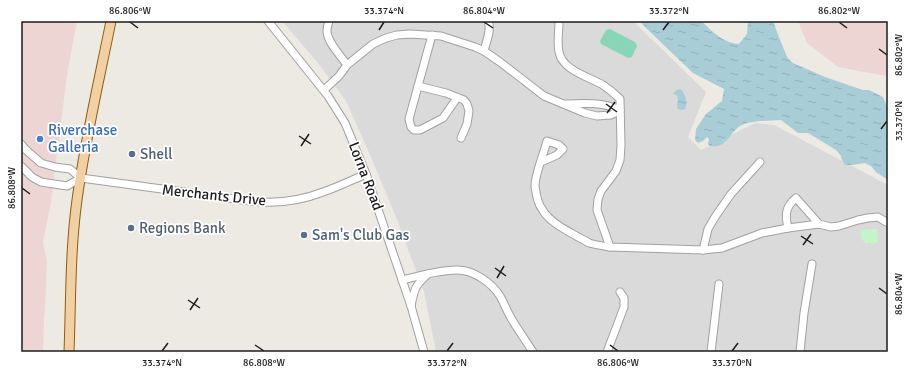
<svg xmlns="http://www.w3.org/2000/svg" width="909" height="373" font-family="Signika,sans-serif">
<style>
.residential{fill:#dbdada}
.commercial{fill:#edd5d4}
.park{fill:url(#park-tufts)}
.pitch{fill:#89d5b7}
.water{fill:url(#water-ripples)}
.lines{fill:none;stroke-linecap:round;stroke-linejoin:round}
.minor-casing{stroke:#a1a1a1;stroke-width:9}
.major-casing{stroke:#885f0e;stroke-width:11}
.minor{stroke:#fff;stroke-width:7}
.major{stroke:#f3d0a3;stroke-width:9}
.ticks{fill:none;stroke:#1d1d1d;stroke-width:1.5}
.shop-dot{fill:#3f7fe0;stroke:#fff;stroke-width:1.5}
.service-dot{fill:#5c6f8a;stroke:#fff;stroke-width:1.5}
.labels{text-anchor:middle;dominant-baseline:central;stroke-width:3.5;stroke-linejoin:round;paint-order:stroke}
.shop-label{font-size:15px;fill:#366cbe;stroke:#fff;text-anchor:start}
.service-label{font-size:15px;fill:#4e5e75;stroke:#fff;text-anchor:start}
.street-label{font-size:15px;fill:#1d1d1d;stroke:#fff}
.neatline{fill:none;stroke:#1d1d1d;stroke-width:1.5}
.ticks-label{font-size:10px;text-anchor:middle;fill:#1d1d1d}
</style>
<defs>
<pattern id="park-tufts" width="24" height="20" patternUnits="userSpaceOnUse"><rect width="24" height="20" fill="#c4f4c8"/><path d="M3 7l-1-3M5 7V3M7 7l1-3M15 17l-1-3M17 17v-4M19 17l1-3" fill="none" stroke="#a8d1ab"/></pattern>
<pattern id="water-ripples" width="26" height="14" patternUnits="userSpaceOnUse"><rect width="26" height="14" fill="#a8cdd7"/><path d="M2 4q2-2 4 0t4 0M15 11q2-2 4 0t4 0" fill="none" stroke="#90b0b8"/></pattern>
</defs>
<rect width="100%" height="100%" fill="#edeae4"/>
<polygon class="residential" points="282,21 633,21 706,92 688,137 701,150 755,123 774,125 888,185 888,352 436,352 424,292 396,217 371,157 346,101 318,63"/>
<g class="commercial">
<polygon points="21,21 77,21 67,75 51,202 43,242 47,261 45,308 44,319 43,352 21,352"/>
<polygon points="798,21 888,21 888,43 886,76 838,67 807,43"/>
</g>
<path class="park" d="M 871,229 L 877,229 L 878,242 C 869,246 861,244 860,233 L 862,230 Z"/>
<polygon class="pitch" points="610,29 635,42 637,46 632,57 628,58 601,44 600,41 606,30"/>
<g class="water">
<path d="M 640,21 L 701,21 C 712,31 723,43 739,44 L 747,34 L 748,21 L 773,21 L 779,37 L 787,57 L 793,63 L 825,77 L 863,90 L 869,90 L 883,97 L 888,109 L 888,180 L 876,172 L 871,166 L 865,163 L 852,165 L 845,165 L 842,160 L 841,156 L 836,150 L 808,133 L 798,133 L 781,120 C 769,121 751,120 740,126 C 729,133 727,149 710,146 L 708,144 L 709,139 L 707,137 L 703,141 L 698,143 L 695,140 L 696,129 L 706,114 L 722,101 L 724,89 L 693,73 L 645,27 Z"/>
<path d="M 679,89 L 682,90 L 686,98 L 685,99 L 687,102 L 685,109 L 682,110 L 678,109 C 676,104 679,100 677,95 L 673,94 L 675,91 Z"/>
</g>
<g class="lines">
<g class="minor-casing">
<g id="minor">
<polyline points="268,21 328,96 345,123 366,174 411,306 424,352"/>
<path d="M 329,21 C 328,24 327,27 327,31 C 327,42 341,56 347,65"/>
<path d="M 559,21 C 559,31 557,42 559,52 C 562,70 589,77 603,85 C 609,89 614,93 620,99 L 621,146 L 620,160 L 616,171 L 601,191 L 598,199 L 597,210 L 610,247"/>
<polyline points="432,35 409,119 411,127 414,130 420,130 443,118 457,98"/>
<path d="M 484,51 C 486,42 492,30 488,21"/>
<polyline points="418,86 446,93 464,100 467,104 469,111 467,124 461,138"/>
<path d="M 324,90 L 339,76 L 347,65 L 373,44 L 386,38 L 397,35 L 410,34 L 441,36 L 475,47 L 484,51 L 500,62 L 544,96 L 585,113 L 597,116 L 611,115 L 620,110 C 604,102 583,103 564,104"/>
<polyline points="21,144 26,150 41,163 55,167 70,169 81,178"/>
<path d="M 541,162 L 557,155 L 563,149 L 559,145 L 547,141 C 544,153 535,174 535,186 C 536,193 537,203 542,209 C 549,222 566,230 578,237 C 582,239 586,241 589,243 C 596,245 603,246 610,247 L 703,250 L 722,248 L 762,233 L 788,228 L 819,224 L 831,227 L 839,226 L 858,220 L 868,218 L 878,217 L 886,222"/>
<polyline points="21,166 32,177 41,182 67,186 81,178"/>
<path d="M 81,178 L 250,201 C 274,204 300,201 323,192 C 338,187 352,180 366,174"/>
<path d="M 788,228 C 785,215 785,207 796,198 L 819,224"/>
<polyline points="703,250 708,229 715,217 731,194 760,162"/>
<path d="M 402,280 C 420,276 438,270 457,270 C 473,270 491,282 500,296 C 504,303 507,311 511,318 C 518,330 526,341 533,352"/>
<path d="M 411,306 C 414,290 415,285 428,274"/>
<polyline points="607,352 624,307 624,298 620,292"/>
<polyline points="711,352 719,284"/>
<polyline points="800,352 804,313 812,264"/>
</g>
</g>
<g class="major-casing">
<path id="major" d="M 69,352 C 71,301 70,251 77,200 C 85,140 99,81 111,21"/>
</g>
<use href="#minor" class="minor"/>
<use href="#major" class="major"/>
</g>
<path class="ticks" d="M 130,22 L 138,28M 484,22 L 493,28M 839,22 L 847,28M 379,30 L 384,22M 663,30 L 669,22M 879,49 L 887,55M 606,104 L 617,112M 607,113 L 615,102M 881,129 L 887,121M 299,136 L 311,144M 301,146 L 309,134M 22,188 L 30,194M 801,236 L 813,244M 803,245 L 811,234M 495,268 L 506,276M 497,278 L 504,266M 879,288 L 887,294M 188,300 L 200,308M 190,310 L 198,298M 255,345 L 264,351M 610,345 L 618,351M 162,351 L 168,343M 447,351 L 453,343M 732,351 L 738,343"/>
<circle class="shop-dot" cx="40" cy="139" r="4"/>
<g class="service-dot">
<circle cx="132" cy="154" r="4"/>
<circle cx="131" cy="228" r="4"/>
<circle cx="304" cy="235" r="4"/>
</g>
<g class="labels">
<g class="shop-label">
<text x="48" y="130">Riverchase<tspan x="48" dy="17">Galleria</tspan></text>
</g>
<g class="service-label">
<text x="140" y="154">Shell</text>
<text x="139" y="228">Regions Bank</text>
<text x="312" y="235">Sam's Club Gas</text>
</g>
<g class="street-label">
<text transform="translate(366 176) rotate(69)">Lorna Road</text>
<text transform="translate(214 195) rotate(6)">Merchants Drive</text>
</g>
</g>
<rect width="909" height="373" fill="none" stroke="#ffffff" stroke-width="44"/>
<rect x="22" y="22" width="865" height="329" class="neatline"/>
<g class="ticks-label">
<text x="130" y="14">86.806°W</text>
<text x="384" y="14">33.374°N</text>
<text x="484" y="14">86.804°W</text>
<text x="669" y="14">33.372°N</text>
<text x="839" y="14">86.802°W</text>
<text transform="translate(898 55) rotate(-90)" y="4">86.802°W</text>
<text transform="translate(898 121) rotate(-90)" y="4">33.370°N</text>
<text transform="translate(11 188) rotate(-90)" y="4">86.808°W</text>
<text transform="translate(898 294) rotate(-90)" y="4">86.804°W</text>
<text x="162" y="366">33.374°N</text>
<text x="264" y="366">86.808°W</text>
<text x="447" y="366">33.372°N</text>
<text x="618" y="366">86.806°W</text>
<text x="732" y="366">33.370°N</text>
</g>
</svg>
